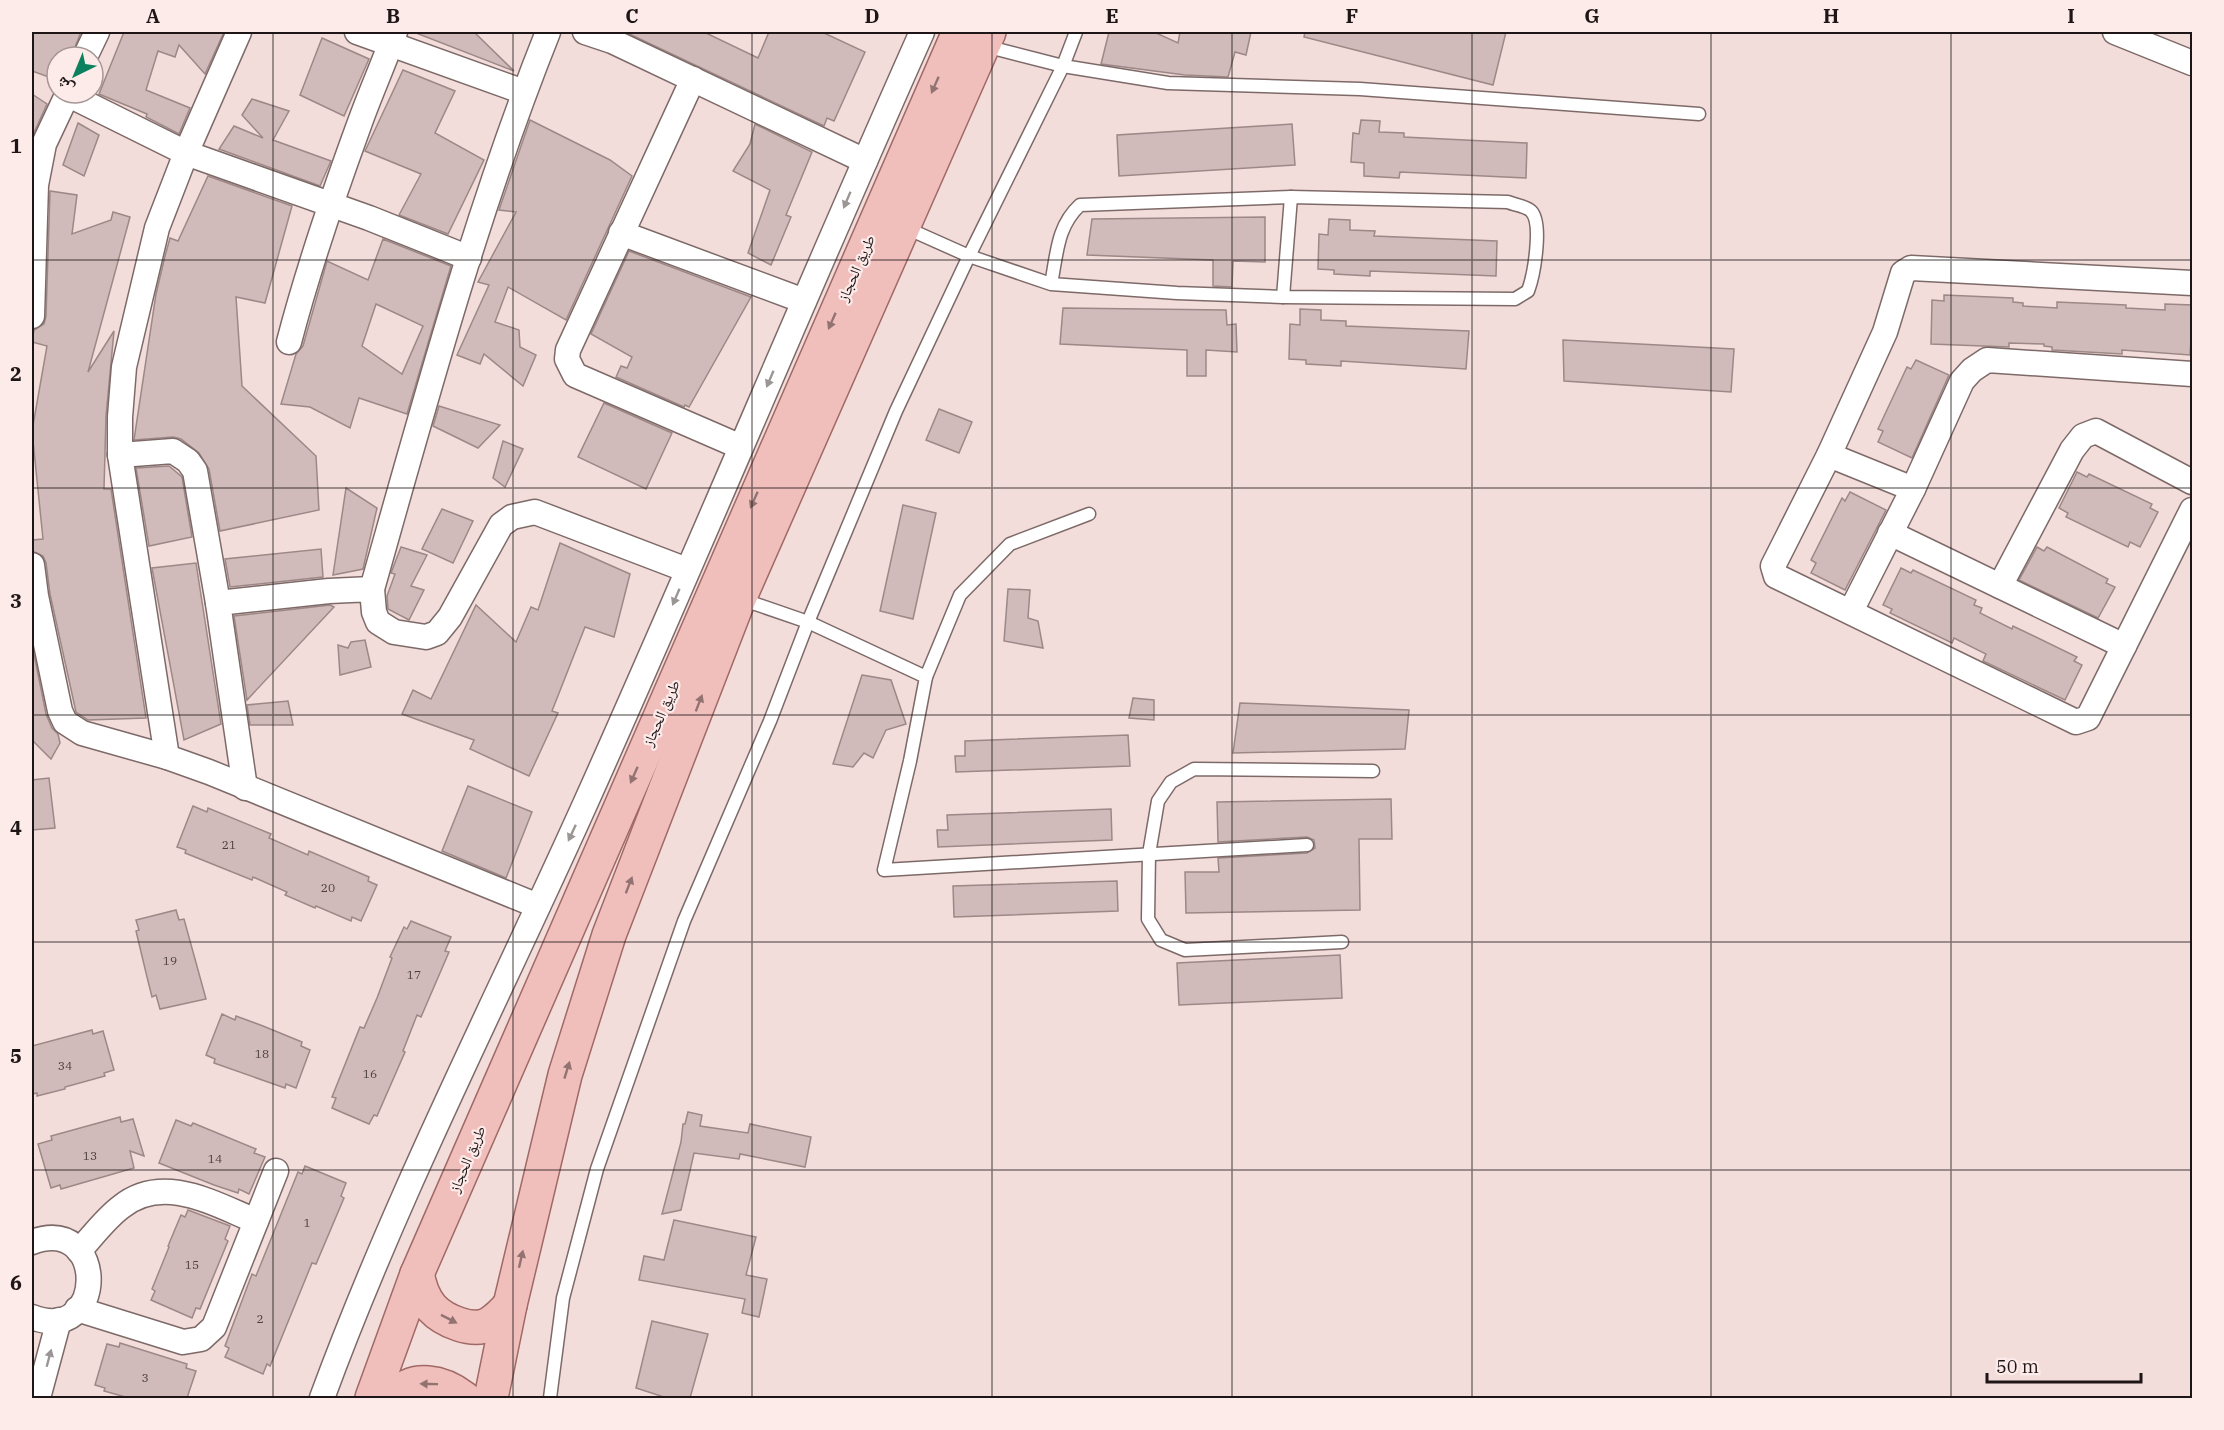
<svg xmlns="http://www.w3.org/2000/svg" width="2224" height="1430" font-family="'IBM Plex Serif','Noto Naskh Arabic',serif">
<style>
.building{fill:#d1bbba;stroke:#9c8886;stroke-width:1.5;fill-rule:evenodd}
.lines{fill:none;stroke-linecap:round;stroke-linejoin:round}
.service-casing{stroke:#7d6a68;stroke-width:15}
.minor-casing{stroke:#7d6a68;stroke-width:27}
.primary-casing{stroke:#a06965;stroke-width:36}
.service{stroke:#fff;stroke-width:12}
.minor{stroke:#fff;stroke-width:24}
.primary{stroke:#f0bfbc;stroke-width:33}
.oneway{fill:#927371}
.oneway2{fill:#9a9696}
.grid{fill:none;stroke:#1e1616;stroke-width:1.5;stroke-opacity:0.55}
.labels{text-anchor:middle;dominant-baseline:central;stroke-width:4.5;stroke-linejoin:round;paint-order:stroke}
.number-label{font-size:12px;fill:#4b3f3f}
.street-label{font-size:15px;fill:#1e1616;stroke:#fdebea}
.neatline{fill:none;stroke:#1e1616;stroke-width:2}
.grid-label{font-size:20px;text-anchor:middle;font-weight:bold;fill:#1e1616}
</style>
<rect width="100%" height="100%" fill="#f3dddb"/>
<g class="building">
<polygon points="32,32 81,32 71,57 57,57 57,80 32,71"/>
<polygon points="124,32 224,32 205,74 179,45 175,57 158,51 146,90 190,108 179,134 146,117 147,114 99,94"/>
<polygon points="416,32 474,32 514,71 416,33"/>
<polygon points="625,32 704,32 758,58 769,32 822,32 865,52 834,121 827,118 824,126"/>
<polygon points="1109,32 1154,32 1178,43 1180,32 1251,32 1246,55 1235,52 1228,77 1185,75 1101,64"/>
<polygon points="1305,32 1506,32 1493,85 1304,37"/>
<polygon points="322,38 369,59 344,116 300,95"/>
<polygon points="403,70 455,91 435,133 484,160 448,234 399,215 421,174 365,151"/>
<polygon points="32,94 47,104 32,137"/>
<polygon points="252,99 289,111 273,140 331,161 320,186 219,149 234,126 263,138 242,115"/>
<polygon points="530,120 610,160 632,176 566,320 508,287 495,322 519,330 520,347 536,355 523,386 484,354 480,364 457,355 489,285 478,282 516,212 499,210"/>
<polygon points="1361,120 1380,121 1379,132 1404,133 1404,137 1527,143 1526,178 1400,172 1399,178 1364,176 1364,163 1351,162 1353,133 1359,134"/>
<polygon points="78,123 99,135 84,176 63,165"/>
<polygon points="755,124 812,152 786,215 791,217 771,265 748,253 770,190 733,171 750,144"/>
<polygon points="1292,124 1295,165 1119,176 1117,135"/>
<polygon points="208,176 292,206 265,303 236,297 242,386 316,456 319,510 220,531 209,469 199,453 181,439 173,437 134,440 156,294 165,256 170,238 178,241"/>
<polygon points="50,191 77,195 72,234 111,220 113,212 130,217 88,372 114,331 106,416 104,489 111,489 146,718 88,720 76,712 50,594 46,563 43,556 32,551 32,540 43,539 32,431 47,346 32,342 32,340 34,330 44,324 46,316"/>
<polygon points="1265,217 1265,262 1233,261 1232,287 1213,286 1213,260 1087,255 1092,219"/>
<polygon points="1329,219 1350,220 1350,230 1375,231 1374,236 1497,241 1496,276 1370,271 1370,276 1334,274 1334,270 1318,269 1319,234 1328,235"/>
<path d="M 383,239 L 451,266 L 407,414 L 359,398 L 350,428 L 310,407 L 281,404 L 296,354 L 303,346 L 327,261 L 368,280 ZM 376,304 L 423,326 L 402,374 L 362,346 Z"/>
<polygon points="629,251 751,297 689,407 685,405 684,407 616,377 621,366 627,368 632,357 591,334"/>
<polygon points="1944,295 2013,298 2013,302 2023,303 2023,306 2057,308 2057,302 2126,305 2126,308 2165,310 2165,304 2193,305 2190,355 2122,350 2122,354 2052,350 2052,347 2044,346 2044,344 2009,343 2009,347 1931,344 1932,300 1944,301"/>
<polygon points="1063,308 1226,310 1227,325 1236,324 1237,352 1206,350 1206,376 1187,376 1187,350 1060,344"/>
<polygon points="1300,309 1321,310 1321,320 1346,321 1346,326 1469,331 1466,369 1341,361 1341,366 1306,364 1306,360 1289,359 1290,324 1300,325"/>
<polygon points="1563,340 1734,349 1731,392 1564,381"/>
<polygon points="1916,360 1949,375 1912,458 1878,442 1883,431 1878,429 1907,367 1911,369"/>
<polygon points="604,403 672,433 646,489 578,457"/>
<polygon points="439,406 500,425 478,448 433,426"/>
<polygon points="939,409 972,422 959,453 926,440"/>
<polygon points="503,441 523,449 505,487 493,478"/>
<polygon points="169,466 182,477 192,537 149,546 136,468"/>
<polygon points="2077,472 2087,477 2089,474 2152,504 2150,508 2158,512 2140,547 2130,542 2128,547 2066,517 2068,513 2059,508"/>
<polygon points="346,488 377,508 363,569 333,575"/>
<polygon points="1850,492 1886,510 1845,590 1811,573 1816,563 1811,560 1842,498 1845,501"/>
<polygon points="903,505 936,513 913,619 880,611"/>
<polygon points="442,509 473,521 453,563 422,549"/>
<polygon points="560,543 630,574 614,637 585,627 552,711 558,713 529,776 470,749 474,740 402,714 413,690 431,699 476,605 516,642 531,607 538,610"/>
<polygon points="401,547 427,555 411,586 424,590 409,620 388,609 387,596 395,574 391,573"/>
<polygon points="2037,547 2044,551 2047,547 2108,579 2106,583 2115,587 2098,618 2019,580"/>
<polygon points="321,549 323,577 230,587 225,559"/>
<polygon points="196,563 221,724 184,740 152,568"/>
<polygon points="1901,568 1911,573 1913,570 1976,600 1974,605 1982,608 1980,613 2012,629 2013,626 2077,657 2074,661 2082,665 2065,700 1983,661 1986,654 1954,638 1952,643 1890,613 1892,609 1883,605"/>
<polygon points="1008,589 1030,590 1028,618 1038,621 1043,648 1004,641"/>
<polygon points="330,605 334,607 247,700 234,616"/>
<polygon points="365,640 371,667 340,675 338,645 348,648 351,642"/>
<polygon points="32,644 46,714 52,728 58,734 60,743 51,759 32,740"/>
<polygon points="862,675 891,680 906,724 886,730 873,758 864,753 853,767 833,764"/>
<polygon points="1133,698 1154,700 1154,720 1129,718"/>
<polygon points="288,701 293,725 250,725 247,705"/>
<polygon points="1240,703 1409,710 1405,749 1233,753"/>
<polygon points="1128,735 1130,766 956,772 955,756 965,756 965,741"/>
<polygon points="49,778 55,828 32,830 32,780"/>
<polygon points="468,786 532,812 506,878 442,851"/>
<polygon points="1391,799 1392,839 1359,839 1360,910 1186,913 1185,872 1219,872 1218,858 1307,853 1315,848 1314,840 1307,837 1218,842 1217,802"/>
<polygon points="193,806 207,812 208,808 271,834 269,838 308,855 309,851 369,877 368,881 377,885 361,921 352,917 351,921 316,906 315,908 285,895 287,892 253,877 252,880 185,853 186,850 177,847"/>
<polygon points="1111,809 1112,840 938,847 937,830 948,830 947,815"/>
<polygon points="1117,881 1118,911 954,917 953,886"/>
<polygon points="176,910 179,920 184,919 206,999 160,1009 156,995 152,997 147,977 136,931 139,930 136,920"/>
<polygon points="411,921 451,937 445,951 449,952 421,1017 417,1015 403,1051 405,1052 377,1116 374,1115 369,1124 332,1108 336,1098 332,1097 360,1027 364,1028 377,998 392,958 390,957 404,927 407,929"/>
<polygon points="1340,955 1342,998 1179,1005 1177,963"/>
<polygon points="222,1014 235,1020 236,1016 263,1026 302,1042 301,1046 310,1050 296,1088 286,1084 285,1088 214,1063 215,1059 206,1055"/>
<polygon points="92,1030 93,1034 103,1031 114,1070 104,1073 105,1076 65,1087 65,1089 37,1096 37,1093 32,1094 32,1046"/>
<polygon points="688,1112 702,1115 700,1126 748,1133 750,1124 811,1137 805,1167 740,1154 739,1159 694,1153 681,1210 662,1214 681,1142 683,1124 685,1124"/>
<polygon points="120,1117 121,1122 133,1119 144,1156 130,1151 134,1168 61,1189 60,1185 51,1188 38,1144 52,1140 51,1136"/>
<polygon points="176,1120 191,1126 193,1123 256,1149 254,1153 265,1157 249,1194 239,1189 238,1193 214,1185 159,1163"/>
<polygon points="305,1166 346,1183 341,1196 344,1198 316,1264 312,1263 270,1366 267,1364 263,1374 225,1357 229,1348 225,1346 252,1274 256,1276 298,1172 302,1174"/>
<polygon points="188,1210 230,1226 225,1239 228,1241 200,1309 196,1308 192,1318 151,1300 155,1291 152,1289 169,1247 168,1246 181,1215 185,1217"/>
<polygon points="674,1220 756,1237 746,1275 767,1279 759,1317 742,1313 745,1299 639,1280 644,1256 664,1260"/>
<polygon points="652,1321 708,1334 690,1398 667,1398 636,1388"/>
<polygon points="120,1343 187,1364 186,1368 196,1371 187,1398 129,1398 104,1391 105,1388 95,1385 107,1344 119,1347"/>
</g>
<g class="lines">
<g class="service-casing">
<g id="service">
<polyline points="985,46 1063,66 1168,83 1360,89 1699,114"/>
<path d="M 904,227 L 969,256 L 1051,284 L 1177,293 L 1283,297 L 1515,299 L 1528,291 C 1534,275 1543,223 1531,211 C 1526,206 1515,205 1508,202 L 1291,197 L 1080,205 C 1057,226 1057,254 1051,284"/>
<polyline points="1283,297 1291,197"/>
<polyline points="741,599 808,622 926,677 910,761 884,870 1307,845"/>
<polyline points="926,677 960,595 1010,544 1089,514"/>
<polyline points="1342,942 1185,950 1161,940 1148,919 1149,854 1158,801 1171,782 1194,769 1373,771"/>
<polyline points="550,1398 563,1298 597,1169 684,921 770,721 808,622 896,411 969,256 1063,66 1076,32"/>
</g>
</g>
<g class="minor-casing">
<g id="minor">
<polyline points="239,32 186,153 157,228 124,367 120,417 120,455 167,757 209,772 538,906"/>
<polyline points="357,32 524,92"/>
<polyline points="585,32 612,41 865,161"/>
<polyline points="2115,32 2192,63"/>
<polyline points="85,57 97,32"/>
<polyline points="693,79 568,350 567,359 575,375 741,447"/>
<polyline points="67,94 186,153 369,218 469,258"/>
<polyline points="621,233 804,301"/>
<polyline points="2192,283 1911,268 1903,273 1885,332 1829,455 1773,566 1776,576 2076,722 2088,718 2192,510"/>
<polyline points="32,316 36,185 44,144 68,93"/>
<path d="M 289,342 C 308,269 333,196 359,125 C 370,94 384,63 395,32"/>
<polyline points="120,455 173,451 188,461 195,471 218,603 245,788"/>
<polyline points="1829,455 1913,489"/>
<polyline points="1890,533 2124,646"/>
<polyline points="32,565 36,596 60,711 65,722 82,733 167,757"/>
<polyline points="2000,586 2072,450 2083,436 2096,431 2192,482"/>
<path d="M 372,589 C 425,402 476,212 548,32"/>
<polyline points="218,603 329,591 372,589 374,612 378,622 394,632 426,637 437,633 450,617 501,525 512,517 535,512 687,570"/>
<polyline points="1851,611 1913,489 1962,381 1972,370 1987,360 2192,374"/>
<path d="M 32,1242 C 108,1214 107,1346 32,1317"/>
<path d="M 79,1251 C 92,1237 105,1219 121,1207 C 163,1173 214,1204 256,1221"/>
<polyline points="77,1309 183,1342 201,1339 214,1327 276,1171"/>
<polyline points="38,1398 59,1320"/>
<path d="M 322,1398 C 397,1194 497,1000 586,802 C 701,546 808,287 922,32"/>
</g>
</g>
<g class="primary-casing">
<g id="primary">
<path d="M 417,1274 C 420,1286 423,1298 432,1308 C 444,1321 473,1333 489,1324 C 497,1319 504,1312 510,1305"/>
<polyline points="372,1398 417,1274 959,32"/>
<path d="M 394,1398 C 413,1374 443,1382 464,1398"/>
<polyline points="491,1398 510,1305 565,1075 609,935 739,599 989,32"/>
</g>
</g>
<use href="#service" class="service"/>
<use href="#minor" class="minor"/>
<use href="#primary" class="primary"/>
</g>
<defs><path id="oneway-solid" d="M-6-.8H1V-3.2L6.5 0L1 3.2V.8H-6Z" transform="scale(1.5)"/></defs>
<g class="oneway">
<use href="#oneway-solid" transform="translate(935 85) rotate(114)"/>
<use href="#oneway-solid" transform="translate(832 321) rotate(114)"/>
<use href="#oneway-solid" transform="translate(754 500) rotate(114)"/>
<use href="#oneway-solid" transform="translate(699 703) rotate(-69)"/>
<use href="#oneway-solid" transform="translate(634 775) rotate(114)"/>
<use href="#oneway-solid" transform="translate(629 885) rotate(-69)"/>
<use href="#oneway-solid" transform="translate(567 1070) rotate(-73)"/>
<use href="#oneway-solid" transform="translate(521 1259) rotate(-77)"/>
<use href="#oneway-solid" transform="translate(449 1319) rotate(27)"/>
<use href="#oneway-solid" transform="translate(429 1384) rotate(-179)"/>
</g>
<g class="oneway2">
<use href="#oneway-solid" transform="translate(847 200) rotate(113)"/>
<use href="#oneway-solid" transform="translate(770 379) rotate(113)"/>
<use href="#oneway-solid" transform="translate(676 597) rotate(113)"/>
<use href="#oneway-solid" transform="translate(572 833) rotate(115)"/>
<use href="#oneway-solid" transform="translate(49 1358) rotate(-75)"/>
</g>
<path class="grid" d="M 273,32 L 273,1398M 513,32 L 513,1398M 752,32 L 752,1398M 992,32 L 992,1398M 1232,32 L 1232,1398M 1472,32 L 1472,1398M 1711,32 L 1711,1398M 1951,32 L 1951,1398M 32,260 L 2192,260M 32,488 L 2192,488M 32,715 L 2192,715M 32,942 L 2192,942M 32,1170 L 2192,1170"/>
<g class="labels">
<g class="number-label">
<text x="229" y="844">21</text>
<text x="328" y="887">20</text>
<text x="170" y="960">19</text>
<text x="414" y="974">17</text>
<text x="262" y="1053">18</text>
<text x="65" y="1065">34</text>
<text x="370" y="1073">16</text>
<text x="90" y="1155">13</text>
<text x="215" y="1158">14</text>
<text x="307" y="1222">1</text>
<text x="192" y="1264">15</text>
<text x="260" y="1318">2</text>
<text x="145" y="1377">3</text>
</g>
<g class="street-label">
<text transform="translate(856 268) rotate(-66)">طريق الحجاز</text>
<text transform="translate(661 713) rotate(-66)">طريق الحجاز</text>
<text transform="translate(467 1159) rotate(-67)">طريق الحجاز</text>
</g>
</g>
<rect width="2224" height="1430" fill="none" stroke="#fdebea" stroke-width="66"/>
<g transform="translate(75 75) rotate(223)"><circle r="28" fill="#fdebea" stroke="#a49695" stroke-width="1.5"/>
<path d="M0-4.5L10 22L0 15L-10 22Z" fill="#0c815f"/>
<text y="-9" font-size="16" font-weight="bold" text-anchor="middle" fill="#1e1616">ش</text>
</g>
<path d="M1987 1373v9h154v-9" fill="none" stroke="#1e1616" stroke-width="3"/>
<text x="1996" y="1373" font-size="18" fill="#1e1616" stroke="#fdebea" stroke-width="4.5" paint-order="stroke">50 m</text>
<rect x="33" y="33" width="2158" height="1364" class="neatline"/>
<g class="grid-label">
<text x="153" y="23">A</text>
<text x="393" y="23">B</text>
<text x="632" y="23">C</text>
<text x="872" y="23">D</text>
<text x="1112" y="23">E</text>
<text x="1352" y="23">F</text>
<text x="1592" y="23">G</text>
<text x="1831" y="23">H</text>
<text x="2071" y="23">I</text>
<text x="16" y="153">1</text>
<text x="16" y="381">2</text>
<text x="16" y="608">3</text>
<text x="16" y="835">4</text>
<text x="16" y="1063">5</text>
<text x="16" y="1290">6</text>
</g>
</svg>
